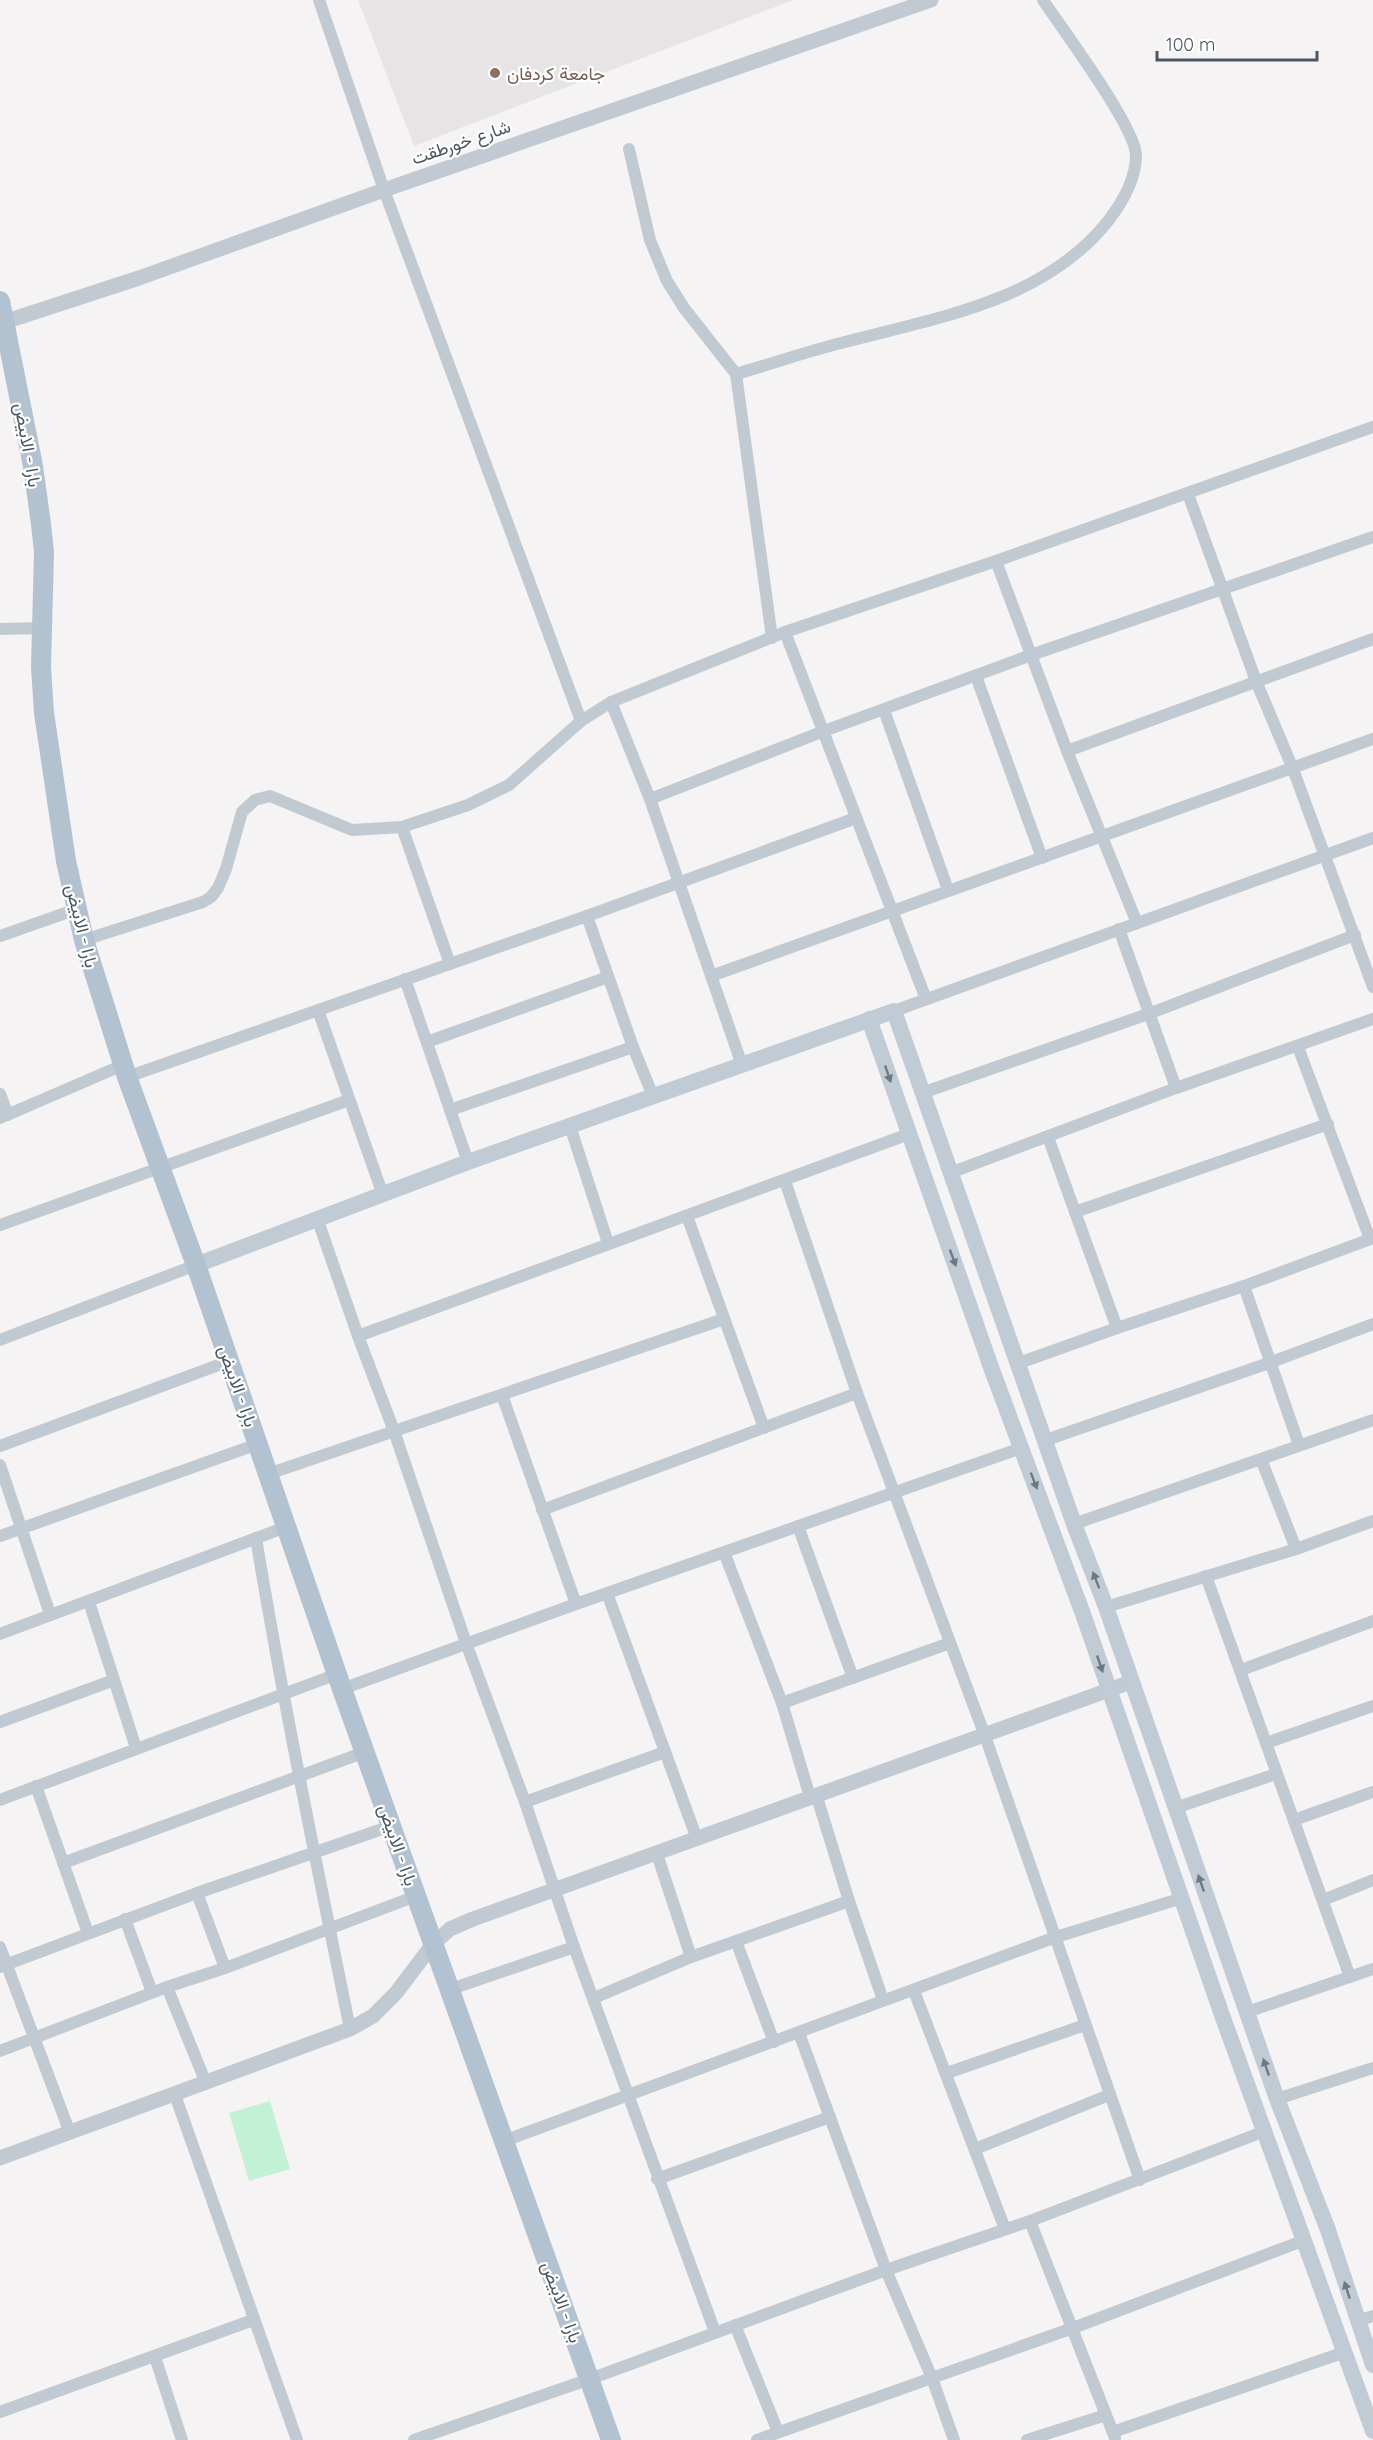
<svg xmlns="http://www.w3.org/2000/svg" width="1373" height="2440" font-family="Quicksand,Vazirmatn,sans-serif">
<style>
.education{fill:#e6e4e5}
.green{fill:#c3f1d5}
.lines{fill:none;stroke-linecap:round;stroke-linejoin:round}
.minor{stroke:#c1cad2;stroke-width:12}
.tertiary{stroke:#c1cad2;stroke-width:15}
.secondary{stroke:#c1cbd6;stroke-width:16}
.primary{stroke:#b3c2d1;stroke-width:20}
.oneway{fill:#6e7984}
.education-dot{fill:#8d6e63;stroke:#fff;stroke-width:2}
.labels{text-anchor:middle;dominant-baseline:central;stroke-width:4.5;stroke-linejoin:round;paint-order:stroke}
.education-label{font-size:18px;fill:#785e54;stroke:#fff;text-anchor:start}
.street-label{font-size:18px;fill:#4a5661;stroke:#fff}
</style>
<rect width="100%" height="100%" fill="#f5f3f3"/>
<polygon class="education" points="358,0 793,0 414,146"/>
<polygon class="green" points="270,2101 290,2169 249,2181 229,2113"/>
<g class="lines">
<g class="minor">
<polyline points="319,0 384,190 581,721"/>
<polyline points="629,149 650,240 667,281 684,308 736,374 772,638"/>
<path d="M 736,374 C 771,364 805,352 841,343 C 935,318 1044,302 1108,221 C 1122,203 1136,179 1136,155 C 1135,126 1062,29 1043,0"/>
<polyline points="1188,494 1256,681 1293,769 1373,987"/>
<polyline points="996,561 1067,751 1137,923"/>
<polyline points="0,629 43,628"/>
<polyline points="785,632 926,999"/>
<polyline points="976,676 1042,858"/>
<polyline points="611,702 650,799 742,1065"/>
<polyline points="884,710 948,890"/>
<polyline points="1067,751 1373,639"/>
<polyline points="650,799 824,731 1031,655 1373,537"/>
<polyline points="402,827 450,964"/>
<polyline points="587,916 633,1047 653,1096"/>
<polyline points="1119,929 1176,1088"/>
<polyline points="0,936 77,909"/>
<polyline points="84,940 203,902 211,897 218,888 226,869 242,812 255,800 270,796 352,830 402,827 468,805 509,785 581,721 611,702 785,632 996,561 1373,427"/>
<polyline points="711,976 1373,739"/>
<polyline points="405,979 468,1162"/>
<polyline points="318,1010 383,1195"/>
<polyline points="894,1011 1373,838"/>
<polyline points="427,1042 608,977"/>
<polyline points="1298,1047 1370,1239"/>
<polyline points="127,1077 587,916 856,818"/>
<polyline points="922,1093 1148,1014 1355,935"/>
<polyline points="0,1094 8,1115"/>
<polyline points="450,1110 633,1047"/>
<polyline points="0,1118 123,1065"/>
<polyline points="570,1126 608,1243"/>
<polyline points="1048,1137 1117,1328"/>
<polyline points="950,1173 1176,1088 1373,1019"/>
<polyline points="785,1181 857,1393 985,1736 1140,2180"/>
<polyline points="1075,1212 1328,1124"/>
<polyline points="687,1216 764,1428"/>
<polyline points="317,1218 358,1336 394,1431 466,1643 525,1802 574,1947 715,2332"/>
<polyline points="0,1225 349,1100"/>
<polyline points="1244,1286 1299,1445"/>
<polyline points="358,1336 909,1134"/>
<polyline points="0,1340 196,1265"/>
<polyline points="1019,1363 1117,1328 1244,1286 1373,1238"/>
<polyline points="502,1395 576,1604"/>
<polyline points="1046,1440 1269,1363 1373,1324"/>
<polyline points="0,1446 229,1361"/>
<polyline points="1261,1459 1296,1549"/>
<polyline points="0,1465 50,1614"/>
<polyline points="268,1474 724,1319"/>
<polyline points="542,1510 857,1393"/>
<polyline points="1074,1524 1373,1420"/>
<polyline points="798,1526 853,1678"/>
<polyline points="0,1536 258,1444"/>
<path d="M 256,1538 C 283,1702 317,1866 350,2029"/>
<polyline points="724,1552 782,1703 810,1797"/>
<polyline points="1206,1576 1350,1977"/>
<polyline points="607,1593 697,1839"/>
<polyline points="89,1602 136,1748"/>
<polyline points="1106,1607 1296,1549 1373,1521"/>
<polyline points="0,1634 286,1527"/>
<polyline points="1241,1670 1373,1621"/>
<polyline points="342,1689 576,1604 1021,1448"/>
<polyline points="782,1703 950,1643"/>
<polyline points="0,1722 114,1680"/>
<polyline points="1266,1743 1373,1706"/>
<polyline points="36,1786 88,1933"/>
<polyline points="816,1794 849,1901 883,2000"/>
<polyline points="0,1800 337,1674"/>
<polyline points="525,1802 665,1752"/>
<polyline points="1175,1808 1276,1774"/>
<polyline points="1294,1820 1373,1792"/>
<polyline points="657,1854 691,1957"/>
<polyline points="63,1863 365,1752"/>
<polyline points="197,1893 225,1968"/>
<polyline points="1323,1900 1373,1880"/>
<polyline points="125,1919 152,1992"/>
<polyline points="736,1941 774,2042"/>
<polyline points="0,1947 70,2133"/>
<polyline points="0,1967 197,1893 391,1826"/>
<polyline points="167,1987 206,2083"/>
<polyline points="451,1989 574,1947"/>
<polyline points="914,1991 1005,2229"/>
<polyline points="594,1998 691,1957 849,1901"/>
<polyline points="1247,2012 1373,1969"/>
<polyline points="799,2033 886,2270 932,2378 954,2440"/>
<polyline points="0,2051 167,1987 225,1968 416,1896"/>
<polyline points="947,2073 1085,2025"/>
<polyline points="175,2095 297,2440"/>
<polyline points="1277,2099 1373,2068"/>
<polyline points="504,2141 1053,1938 1182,1898"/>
<polyline points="975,2149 1109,2095"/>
<polyline points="657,2179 830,2117"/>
<polyline points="1030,2221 1115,2438"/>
<polyline points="1357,2321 1373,2316"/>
<polyline points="735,2325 778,2432"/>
<polyline points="155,2357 182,2440"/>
<polyline points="0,2412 253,2320"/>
<polyline points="1113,2432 1345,2352"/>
<polyline points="414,2440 590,2379 886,2270 1030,2221 1265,2131"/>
<polyline points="757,2440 1073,2328 1305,2240"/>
<polyline points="1027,2440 1106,2415"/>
</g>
<g class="tertiary">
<polyline points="4,322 139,278 384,190 931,0"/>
<polyline points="0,2158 350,2029 373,2016 396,1993 433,1944 450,1929 473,1919 1131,1682"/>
</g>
<g class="secondary">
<polyline points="869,1019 992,1370 1083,1614 1222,2015 1373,2431"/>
<polyline points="196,1265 468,1162 894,1011 1074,1524 1106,1607 1277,2099 1328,2230 1373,2365"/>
</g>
<polyline class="primary" points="0,301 33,466 41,524 44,552 41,667 44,713 66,861 84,940 127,1077 196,1265 342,1689 611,2440"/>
</g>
<defs><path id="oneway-solid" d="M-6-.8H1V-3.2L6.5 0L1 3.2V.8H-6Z" transform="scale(1.5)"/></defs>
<g class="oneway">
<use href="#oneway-solid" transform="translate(888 1074) rotate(71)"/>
<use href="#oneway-solid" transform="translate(953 1258) rotate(70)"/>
<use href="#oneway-solid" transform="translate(1034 1481) rotate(69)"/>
<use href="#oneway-solid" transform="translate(1096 1580) rotate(-111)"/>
<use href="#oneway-solid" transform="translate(1100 1664) rotate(71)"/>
<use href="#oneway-solid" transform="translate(1201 1883) rotate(-109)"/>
<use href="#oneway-solid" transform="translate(1266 2067) rotate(-109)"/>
<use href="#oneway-solid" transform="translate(1347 2290) rotate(-108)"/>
</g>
<circle class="education-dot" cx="495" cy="73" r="6"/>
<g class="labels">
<g class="education-label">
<text x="507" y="73">جامعة كردفان</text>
</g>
<g class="street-label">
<text transform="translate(461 142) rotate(-19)">شارع خورطقت</text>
<text transform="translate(28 445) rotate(80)">بارا - الابيض</text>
<text transform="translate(82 926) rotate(76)">بارا - الابيض</text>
<text transform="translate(238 1386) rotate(71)">بارا - الابيض</text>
<text transform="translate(398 1845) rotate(71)">بارا - الابيض</text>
<text transform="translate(562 2302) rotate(70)">بارا - الابيض</text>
</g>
</g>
<path d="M1157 51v9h160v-9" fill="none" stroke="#4a5661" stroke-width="3"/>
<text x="1166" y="51" font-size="18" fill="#4a5661" stroke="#ffffff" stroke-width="4.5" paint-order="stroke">100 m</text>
</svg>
